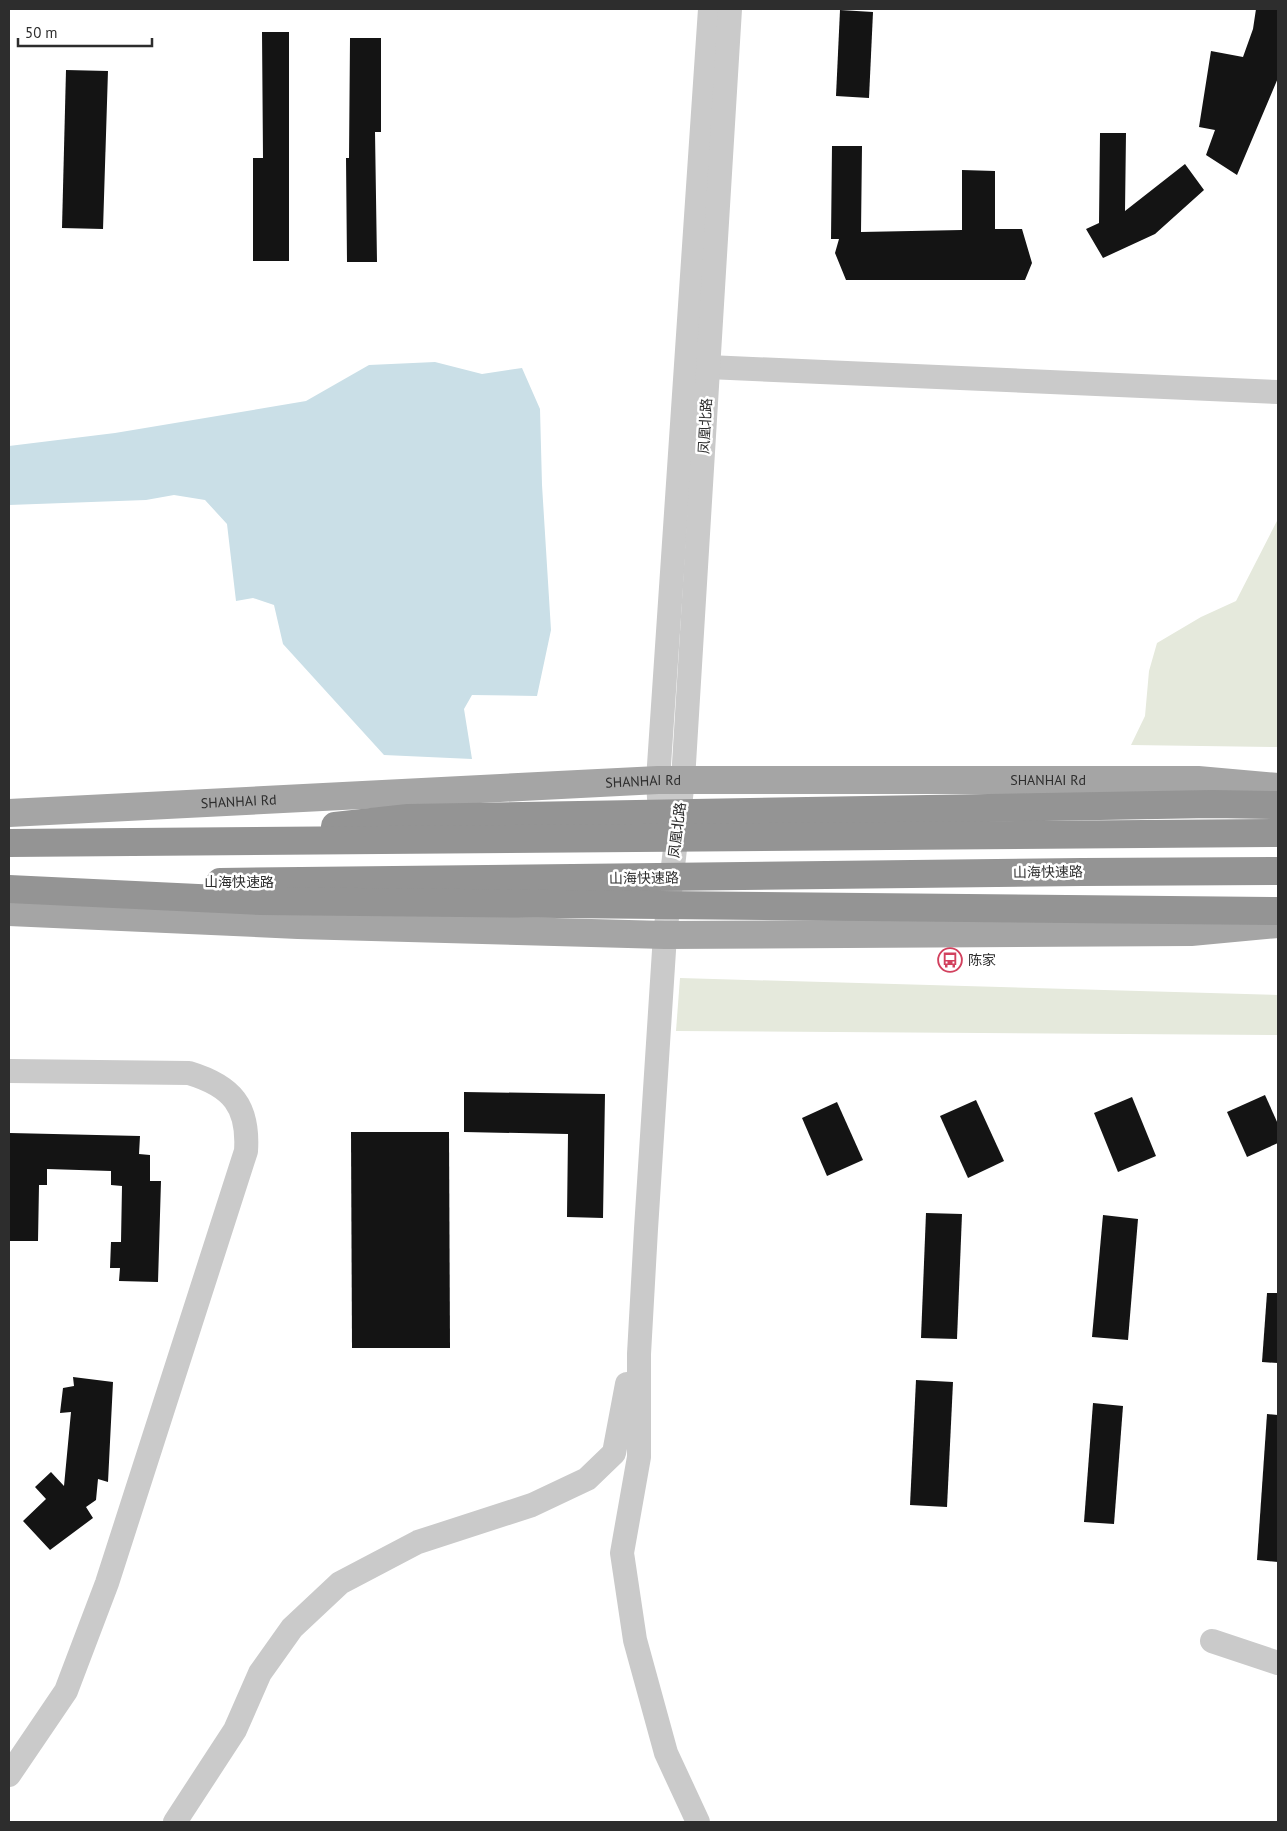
<svg xmlns="http://www.w3.org/2000/svg" width="1287" height="1831" font-family="'PT Sans','Noto Sans SC',sans-serif">
<style>
.green{fill:#e5e9dc}
.water{fill:#cadfe7}
.building{fill:#141414}
.lines{fill:none;stroke-linecap:round;stroke-linejoin:round}
.minor{stroke:#cacaca;stroke-width:24}
.major{stroke:#a5a5a5;stroke-width:28}
.highway{stroke:#949494;stroke-width:28}
.labels{text-anchor:middle;dominant-baseline:central;stroke-width:5;stroke-linejoin:round;paint-order:stroke}
.street-label{font-size:14px;fill:#2d2d2d;stroke:#fff}
.poi-label{font-size:14px;fill:#2d2d2d;stroke:#fff;text-anchor:start}
</style>
<rect width="100%" height="100%" fill="#fff"/>
<g class="green">
<polygon points="1278,519 1278,747 1131,745 1145,716 1149,671 1157,643 1201,617 1236,601"/>
<polygon points="680,978 1278,995 1278,1035 676,1031"/>
</g>
<polygon class="water" points="435,362 482,374 522,368 540,409 542,485 551,630 537,696 472,695 464,709 472,759 384,755 283,644 274,605 253,598 236,601 227,524 205,500 174,495 146,500 9,505 9,446 115,433 306,401 369,365"/>
<g class="building">
<polygon points="1256,9 1278,9 1278,78 1237,175 1206,155 1215,130 1199,127 1211,51 1243,57 1253,29"/>
<polygon points="840,10 873,12 869,98 836,96"/>
<polygon points="262,32 289,32 289,261 253,261 253,158 263,158"/>
<polygon points="350,38 381,38 381,132 375,132 377,262 347,262 346,158 349,158"/>
<polygon points="66,70 108,71 103,229 62,228"/>
<polygon points="1100,133 1126,133 1125,211 1185,164 1204,190 1155,234 1103,258 1086,229 1099,223"/>
<polygon points="832,146 862,146 861,232 962,230 962,170 995,171 995,229 1022,229 1032,263 1025,280 846,280 835,253 839,239 831,239"/>
<polygon points="464,1092 605,1094 603,1218 567,1217 568,1134 464,1132"/>
<polygon points="1265,1095 1278,1124 1278,1143 1247,1157 1227,1112"/>
<polygon points="1132,1097 1156,1156 1118,1172 1094,1113"/>
<polygon points="976,1100 1004,1161 968,1178 940,1116"/>
<polygon points="837,1102 863,1160 827,1176 802,1118"/>
<polygon points="351,1132 449,1132 450,1348 352,1348"/>
<polygon points="10,1133 140,1136 139,1154 150,1155 150,1181 161,1181 158,1282 119,1281 120,1268 110,1268 111,1242 121,1242 122,1186 111,1185 111,1171 47,1169 47,1185 39,1185 38,1241 9,1241"/>
<polygon points="926,1213 962,1214 957,1339 921,1338"/>
<polygon points="1103,1215 1138,1219 1128,1340 1092,1337"/>
<polygon points="1267,1293 1278,1293 1278,1363 1262,1362"/>
<polygon points="73,1377 113,1382 108,1482 98,1479 96,1500 86,1507 93,1518 50,1550 23,1521 46,1499 35,1487 51,1472 64,1486 71,1412 60,1413 63,1388 74,1386"/>
<polygon points="916,1380 953,1382 947,1507 910,1505"/>
<polygon points="1093,1403 1123,1406 1114,1524 1084,1522"/>
<polygon points="1267,1414 1278,1415 1278,1562 1257,1560"/>
</g>
<g class="lines">
<g class="minor">
<polyline points="708,367 1278,392"/>
<polyline points="661,833 658,780 710,9"/>
<path d="M 9,1071 L 189,1073 C 232,1086 249,1106 246,1151 L 107,1583 L 66,1691 L 9,1775"/>
<polyline points="1212,1641 1278,1663"/>
<polyline points="175,1822 235,1730 260,1673 292,1628 340,1583 418,1542 532,1505 587,1479 614,1453 627,1384"/>
<polyline points="698,1822 666,1753 635,1640 622,1553 639,1457 639,1354 646,1229 665,935 683,780 730,9"/>
</g>
<g class="major">
<path id="s1" d="M 9,813 L 658,780 L 1198,780 L 1278,787"/>
<polyline points="9,912 298,925 665,935 1191,932 1278,924"/>
</g>
<g class="highway">
<polyline points="335,826 408,818 1212,804 1278,805"/>
<polyline points="9,843 1278,833"/>
<polyline points="220,882 1082,872 1278,871"/>
<polyline points="9,889 261,901 1278,911"/>
</g>
</g>
<defs>
<g id="bus-ring" transform="scale(1.25)"><circle r="9.5" fill="#fff" stroke="#d2415e" stroke-width="1.5"/><path d="M-5-6H5V4H4V6H2V4H-2V6H-4V4H-5ZM-3.5-4V0h7V-4ZM-3.5 1.2v1.5H-2V1.2ZM2 1.2v1.5H3.5V1.2Z" fill="#d2415e"/></g>
</defs>
<g fill-rule="evenodd">
<use href="#bus-ring" x="950" y="960"/>
</g>
<g class="labels">
<g class="street-label">
<text transform="translate(705 426) rotate(-87)">凤凰北路</text>
<text stroke="none"><textPath href="#s1" startOffset="1040">SHANHAI Rd</textPath></text>
<text stroke="none"><textPath href="#s1" startOffset="635">SHANHAI Rd</textPath></text>
<text stroke="none"><textPath href="#s1" startOffset="230">SHANHAI Rd</textPath></text>
<text transform="translate(677 830) rotate(-83)">凤凰北路</text>
<text transform="translate(1048 872) rotate(-1)">山海快速路</text>
<text transform="translate(644 878) rotate(-1)">山海快速路</text>
<text x="239" y="882">山海快速路</text>
</g>
<g class="poi-label">
<text x="968" y="960">陈家</text>
</g>
</g>
<rect width="1287" height="1831" fill="none" stroke="#2d2d2d" stroke-width="20"/>
<path d="M18 38v8h134v-8" fill="none" stroke="#2d2d2d" stroke-width="2.5"/>
<text x="25" y="38" font-size="15" fill="#2d2d2d" stroke="#ffffff" stroke-width="4" paint-order="stroke">50 m</text>
</svg>
